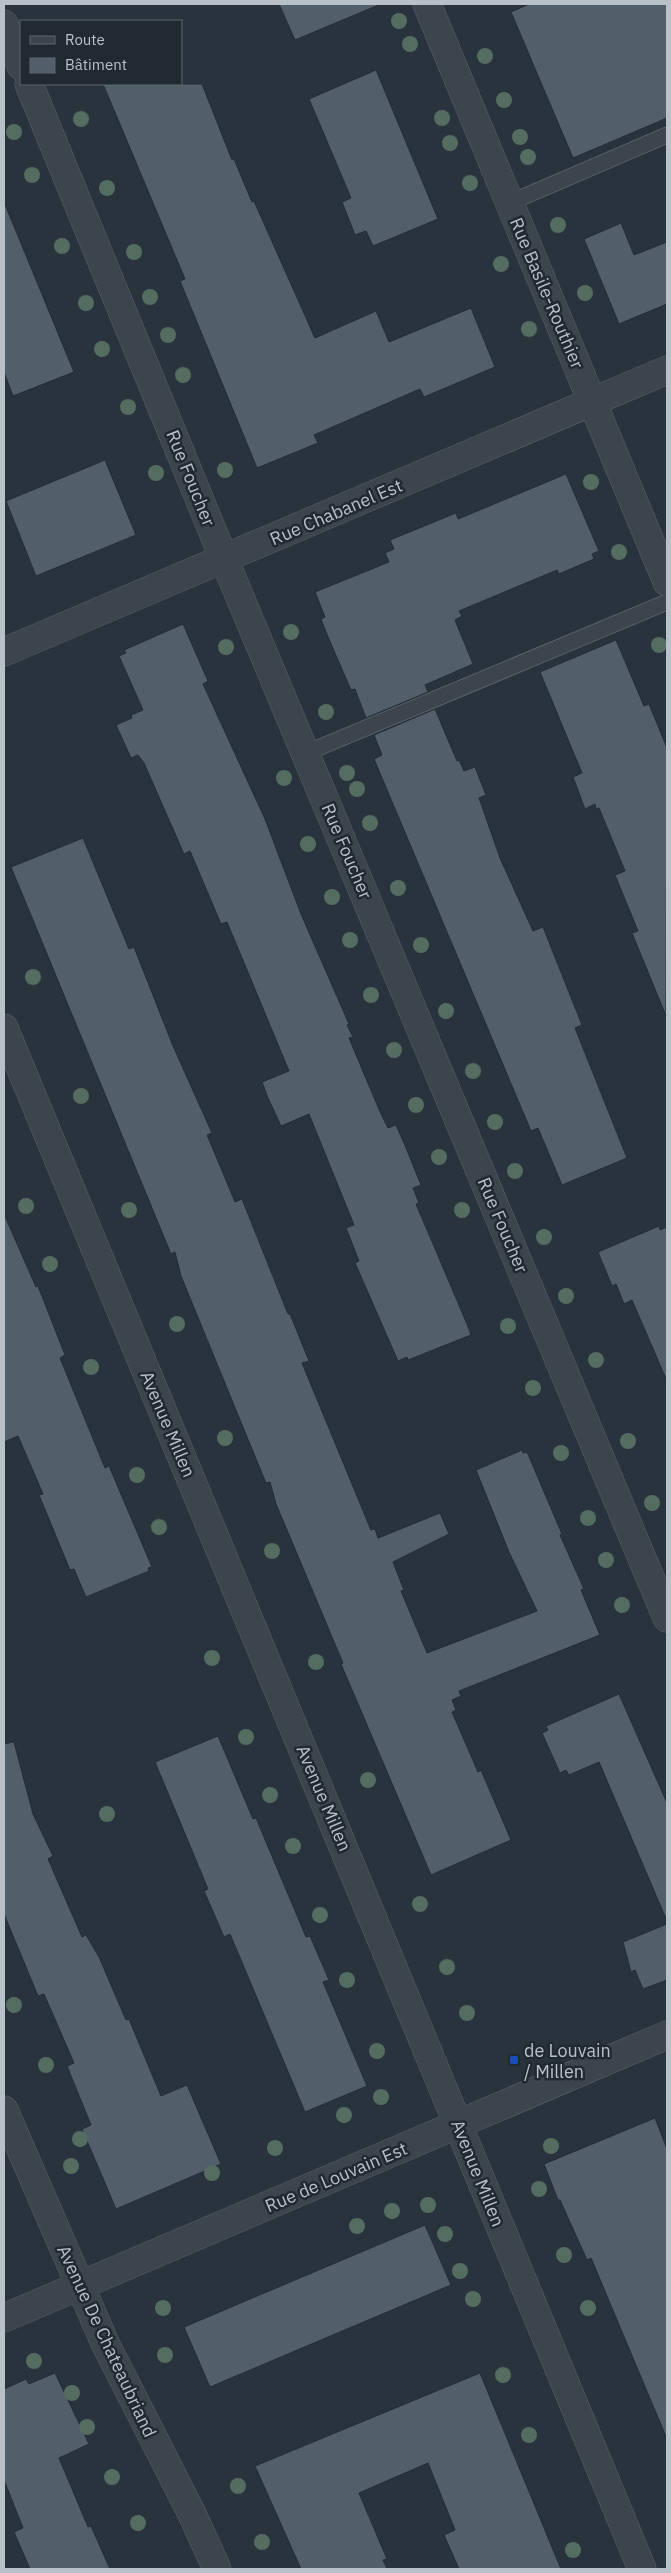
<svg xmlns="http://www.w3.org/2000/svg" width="671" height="2573" font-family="'IBM Plex Sans',sans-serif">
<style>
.building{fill:#525e69;stroke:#232c35}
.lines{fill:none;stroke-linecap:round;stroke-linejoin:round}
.service-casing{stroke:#5a636c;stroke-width:17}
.minor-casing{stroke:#5a636c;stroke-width:29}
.service{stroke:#3c454e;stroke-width:15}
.minor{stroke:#3c454e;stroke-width:28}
.tree{fill:#556d61}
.transit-dot{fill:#1a4fb4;stroke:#212a33;stroke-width:2}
.labels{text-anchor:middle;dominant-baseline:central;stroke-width:5;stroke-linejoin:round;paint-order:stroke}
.street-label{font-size:18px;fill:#b8c0c9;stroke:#212a33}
.poi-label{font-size:18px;fill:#b8c0c9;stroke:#212a33;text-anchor:start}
</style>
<rect width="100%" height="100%" fill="#28333e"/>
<g class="building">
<polygon points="279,4 381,4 295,40"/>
<polygon points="529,4 667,4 667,118 573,158 511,12"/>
<polygon points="376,70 438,219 373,246 366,231 355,235 342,202 351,198 309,99"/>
<polygon points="103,84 202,84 232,160 234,159 252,202 254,201 315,338 376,311 389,342 471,308 495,367 424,397 420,389 314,435 318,443 257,468 180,281 185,279"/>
<polygon points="4,202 74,372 13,396 4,372"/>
<polygon points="621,223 634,255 667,242 667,304 619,324 584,239"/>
<polygon points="105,460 136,535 36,576 6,501"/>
<polygon points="566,474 599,551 592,554 594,559 559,574 557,570 459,611 462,616 455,620 473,664 425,685 428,692 366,718 355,689 351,690 328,637 321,619 325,617 315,592 389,562 385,553 394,549 390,540 456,513 458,519"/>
<polygon points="183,624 208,681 203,684 265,819 301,914 349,1024 347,1025 353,1037 349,1038 381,1114 388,1128 396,1125 404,1143 421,1185 413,1188 419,1203 416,1204 467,1324 471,1335 408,1360 407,1357 398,1361 355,1263 359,1261 346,1228 354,1225 309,1114 281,1126 268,1098 262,1082 289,1071 227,922 221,924 190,851 184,854 144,763 138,755 131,758 116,725 132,718 131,715 143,710 119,656 126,653 124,650"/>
<polygon points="616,640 644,706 649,704 667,748 666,1016 632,933 638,931 615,875 625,871 599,808 596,809 595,804 585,809 573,777 582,773 540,672"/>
<polygon points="435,709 457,761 459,760 464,771 475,767 486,795 479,798 500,858 533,931 543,927 582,1025 575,1028 627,1158 562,1185 538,1128 531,1131 374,759 382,755 374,735"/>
<polygon points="83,838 129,949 134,947 173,1046 212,1133 207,1135 223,1173 235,1202 242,1199 288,1314 290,1314 309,1361 302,1363 371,1530 375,1529 378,1538 440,1513 449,1534 393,1562 404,1590 401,1591 427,1653 537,1611 509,1552 476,1470 522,1450 523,1453 527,1452 562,1534 560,1535 584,1589 581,1590 600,1635 459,1691 461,1696 452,1700 456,1710 452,1712 478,1772 481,1770 511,1840 431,1875 341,1664 343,1663 276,1504 270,1482 266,1483 247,1437 181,1276 175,1252 171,1254 11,867"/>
<polygon points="4,1214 36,1287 38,1286 65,1355 60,1358 105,1468 109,1466 152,1567 148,1568 149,1571 86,1597 74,1569 70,1570 39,1495 43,1494 18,1436 4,1442"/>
<polygon points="659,1226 660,1230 667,1227 667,1381 632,1300 624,1304 616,1284 612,1286 598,1252"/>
<polygon points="619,1694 667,1803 667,1921 599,1762 569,1775 566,1770 560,1773 542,1733 548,1730 546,1726"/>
<polygon points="218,1736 253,1819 256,1818 306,1937 310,1936 329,1980 323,1982 367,2086 305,2112 230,1934 224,1937 215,1916 204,1891 208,1889 155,1762"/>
<polygon points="14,1742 33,1814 53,1856 48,1859 82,1937 86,1935 99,1957 126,2020 129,2019 161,2096 187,2085 221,2164 116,2209 82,2129 91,2125 67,2066 74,2063 44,1994 38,1996 4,1914 4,1744"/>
<polygon points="667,1924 667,1980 643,1989 635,1970 631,1972 623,1942"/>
<polygon points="655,2118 667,2149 667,2439 591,2258 587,2260 560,2200 558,2200 544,2164"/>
<polygon points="425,2225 451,2285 210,2387 184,2327"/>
<polygon points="55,2373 89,2444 59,2458 88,2527 91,2526 110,2569 30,2569 14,2532 23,2528 4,2480 4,2389 26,2379 29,2384"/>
<polygon points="480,2373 561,2569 459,2569 444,2535 455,2530 428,2463 359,2493 387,2559 383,2560 387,2569 301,2569 255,2466"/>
</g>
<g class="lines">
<g class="service-casing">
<g id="service">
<polyline points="509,203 667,135"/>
<polyline points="306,753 667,602"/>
</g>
</g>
<g class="minor-casing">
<g id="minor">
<polyline points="427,4 667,582"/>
<polyline points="4,24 21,66"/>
<polyline points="29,84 224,559 667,1618"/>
<polyline points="4,652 667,370"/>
<polyline points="4,1028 642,2569"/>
<polyline points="4,2110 105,2343 192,2514 217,2569"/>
<polyline points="4,2318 667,2035"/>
</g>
</g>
<use href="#service" class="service"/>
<use href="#minor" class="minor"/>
</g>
<g class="tree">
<circle cx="399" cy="21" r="8"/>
<circle cx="410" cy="44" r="8"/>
<circle cx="485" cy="56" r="8"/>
<circle cx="504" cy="100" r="8"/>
<circle cx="442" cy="118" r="8"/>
<circle cx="81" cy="119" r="8"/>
<circle cx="14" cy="132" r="8"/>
<circle cx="520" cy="137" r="8"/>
<circle cx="450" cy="143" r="8"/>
<circle cx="528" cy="157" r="8"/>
<circle cx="32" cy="175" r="8"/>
<circle cx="470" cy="183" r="8"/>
<circle cx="107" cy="188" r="8"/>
<circle cx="558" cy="225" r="8"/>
<circle cx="62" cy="246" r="8"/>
<circle cx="134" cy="252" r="8"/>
<circle cx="501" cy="264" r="8"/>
<circle cx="585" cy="293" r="8"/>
<circle cx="150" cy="297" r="8"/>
<circle cx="86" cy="303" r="8"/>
<circle cx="529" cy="329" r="8"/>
<circle cx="168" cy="335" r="8"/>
<circle cx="102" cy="349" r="8"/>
<circle cx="183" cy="375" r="8"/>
<circle cx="128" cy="407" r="8"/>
<circle cx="225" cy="470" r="8"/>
<circle cx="156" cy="473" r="8"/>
<circle cx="591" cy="482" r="8"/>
<circle cx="619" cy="552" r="8"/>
<circle cx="291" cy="632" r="8"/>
<circle cx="659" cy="645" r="8"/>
<circle cx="226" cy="647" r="8"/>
<circle cx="326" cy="712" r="8"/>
<circle cx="347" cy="773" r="8"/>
<circle cx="284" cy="778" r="8"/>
<circle cx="357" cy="789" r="8"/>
<circle cx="370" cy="823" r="8"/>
<circle cx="308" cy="844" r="8"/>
<circle cx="398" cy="888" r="8"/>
<circle cx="332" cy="897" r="8"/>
<circle cx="350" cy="940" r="8"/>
<circle cx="421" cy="945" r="8"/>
<circle cx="33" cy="977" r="8"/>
<circle cx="371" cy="995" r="8"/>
<circle cx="446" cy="1011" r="8"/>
<circle cx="394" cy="1050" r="8"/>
<circle cx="473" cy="1071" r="8"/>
<circle cx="81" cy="1096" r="8"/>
<circle cx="416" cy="1105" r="8"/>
<circle cx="495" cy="1122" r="8"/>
<circle cx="439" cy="1157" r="8"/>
<circle cx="515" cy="1171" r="8"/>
<circle cx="26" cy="1206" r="8"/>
<circle cx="129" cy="1210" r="8"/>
<circle cx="462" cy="1210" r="8"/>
<circle cx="544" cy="1237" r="8"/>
<circle cx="50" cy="1264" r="8"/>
<circle cx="566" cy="1296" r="8"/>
<circle cx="177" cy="1324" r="8"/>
<circle cx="508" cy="1326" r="8"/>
<circle cx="596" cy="1360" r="8"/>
<circle cx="91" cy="1367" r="8"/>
<circle cx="533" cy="1388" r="8"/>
<circle cx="225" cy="1438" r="8"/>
<circle cx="628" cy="1441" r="8"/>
<circle cx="561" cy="1453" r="8"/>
<circle cx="137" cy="1475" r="8"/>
<circle cx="652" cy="1503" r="8"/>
<circle cx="588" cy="1518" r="8"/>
<circle cx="159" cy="1527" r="8"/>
<circle cx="272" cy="1551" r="8"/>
<circle cx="606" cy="1560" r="8"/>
<circle cx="622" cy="1605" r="8"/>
<circle cx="212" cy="1658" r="8"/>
<circle cx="316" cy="1662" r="8"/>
<circle cx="246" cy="1737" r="8"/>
<circle cx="368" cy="1780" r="8"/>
<circle cx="270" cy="1795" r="8"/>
<circle cx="107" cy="1814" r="8"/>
<circle cx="293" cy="1846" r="8"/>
<circle cx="420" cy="1904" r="8"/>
<circle cx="320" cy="1915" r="8"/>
<circle cx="447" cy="1967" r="8"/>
<circle cx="347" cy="1980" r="8"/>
<circle cx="14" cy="2005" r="8"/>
<circle cx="467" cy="2013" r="8"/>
<circle cx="377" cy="2051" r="8"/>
<circle cx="46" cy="2065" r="8"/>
<circle cx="381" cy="2097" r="8"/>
<circle cx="344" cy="2115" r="8"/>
<circle cx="80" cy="2139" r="8"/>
<circle cx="551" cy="2146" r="8"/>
<circle cx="275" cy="2148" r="8"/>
<circle cx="71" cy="2166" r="8"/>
<circle cx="212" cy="2173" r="8"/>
<circle cx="539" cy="2189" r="8"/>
<circle cx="428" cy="2205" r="8"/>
<circle cx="392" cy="2211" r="8"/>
<circle cx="357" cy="2226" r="8"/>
<circle cx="445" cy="2234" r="8"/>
<circle cx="564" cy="2255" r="8"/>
<circle cx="460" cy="2271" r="8"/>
<circle cx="473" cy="2299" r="8"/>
<circle cx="163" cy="2308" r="8"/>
<circle cx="588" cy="2308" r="8"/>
<circle cx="165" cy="2355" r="8"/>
<circle cx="34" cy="2361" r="8"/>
<circle cx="503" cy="2375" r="8"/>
<circle cx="72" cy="2393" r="8"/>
<circle cx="87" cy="2427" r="8"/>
<circle cx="529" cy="2435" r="8"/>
<circle cx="112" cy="2477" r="8"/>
<circle cx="238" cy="2486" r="8"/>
<circle cx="138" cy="2523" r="8"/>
<circle cx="262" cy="2542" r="8"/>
<circle cx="573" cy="2550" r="8"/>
</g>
<rect class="transit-dot" x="509" y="2055" width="10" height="10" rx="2.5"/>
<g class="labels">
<g class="street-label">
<text transform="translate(547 293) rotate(67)">Rue Basile-Routhier</text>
<text transform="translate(191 478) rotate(68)">Rue Foucher</text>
<text transform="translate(336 512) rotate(-23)">Rue Chabanel Est</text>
<text transform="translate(347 851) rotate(67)">Rue Foucher</text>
<text transform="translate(503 1225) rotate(67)">Rue Foucher</text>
<text transform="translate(168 1424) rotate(67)">Avenue Millen</text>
<text transform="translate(324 1798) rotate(67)">Avenue Millen</text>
<text transform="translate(478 2173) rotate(68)">Avenue Millen</text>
<text transform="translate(336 2177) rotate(-23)">Rue de Louvain Est</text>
<text transform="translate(107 2341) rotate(65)">Avenue De Chateaubriand</text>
</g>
<g class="poi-label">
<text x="524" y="2050">de Louvain<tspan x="524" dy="21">/ Millen</tspan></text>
</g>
</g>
<rect width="671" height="2573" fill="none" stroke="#b8c0c9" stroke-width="10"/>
<rect x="20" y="20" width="162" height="65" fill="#212a33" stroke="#5d666f"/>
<rect x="30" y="36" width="25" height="8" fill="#3c454e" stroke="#5d666f"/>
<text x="65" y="45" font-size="15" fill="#b8c0c9">Route</text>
<rect x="30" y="58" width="25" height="15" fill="#525e69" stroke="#5d666f"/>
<text x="65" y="70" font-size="15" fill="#b8c0c9">Bâtiment</text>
</svg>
